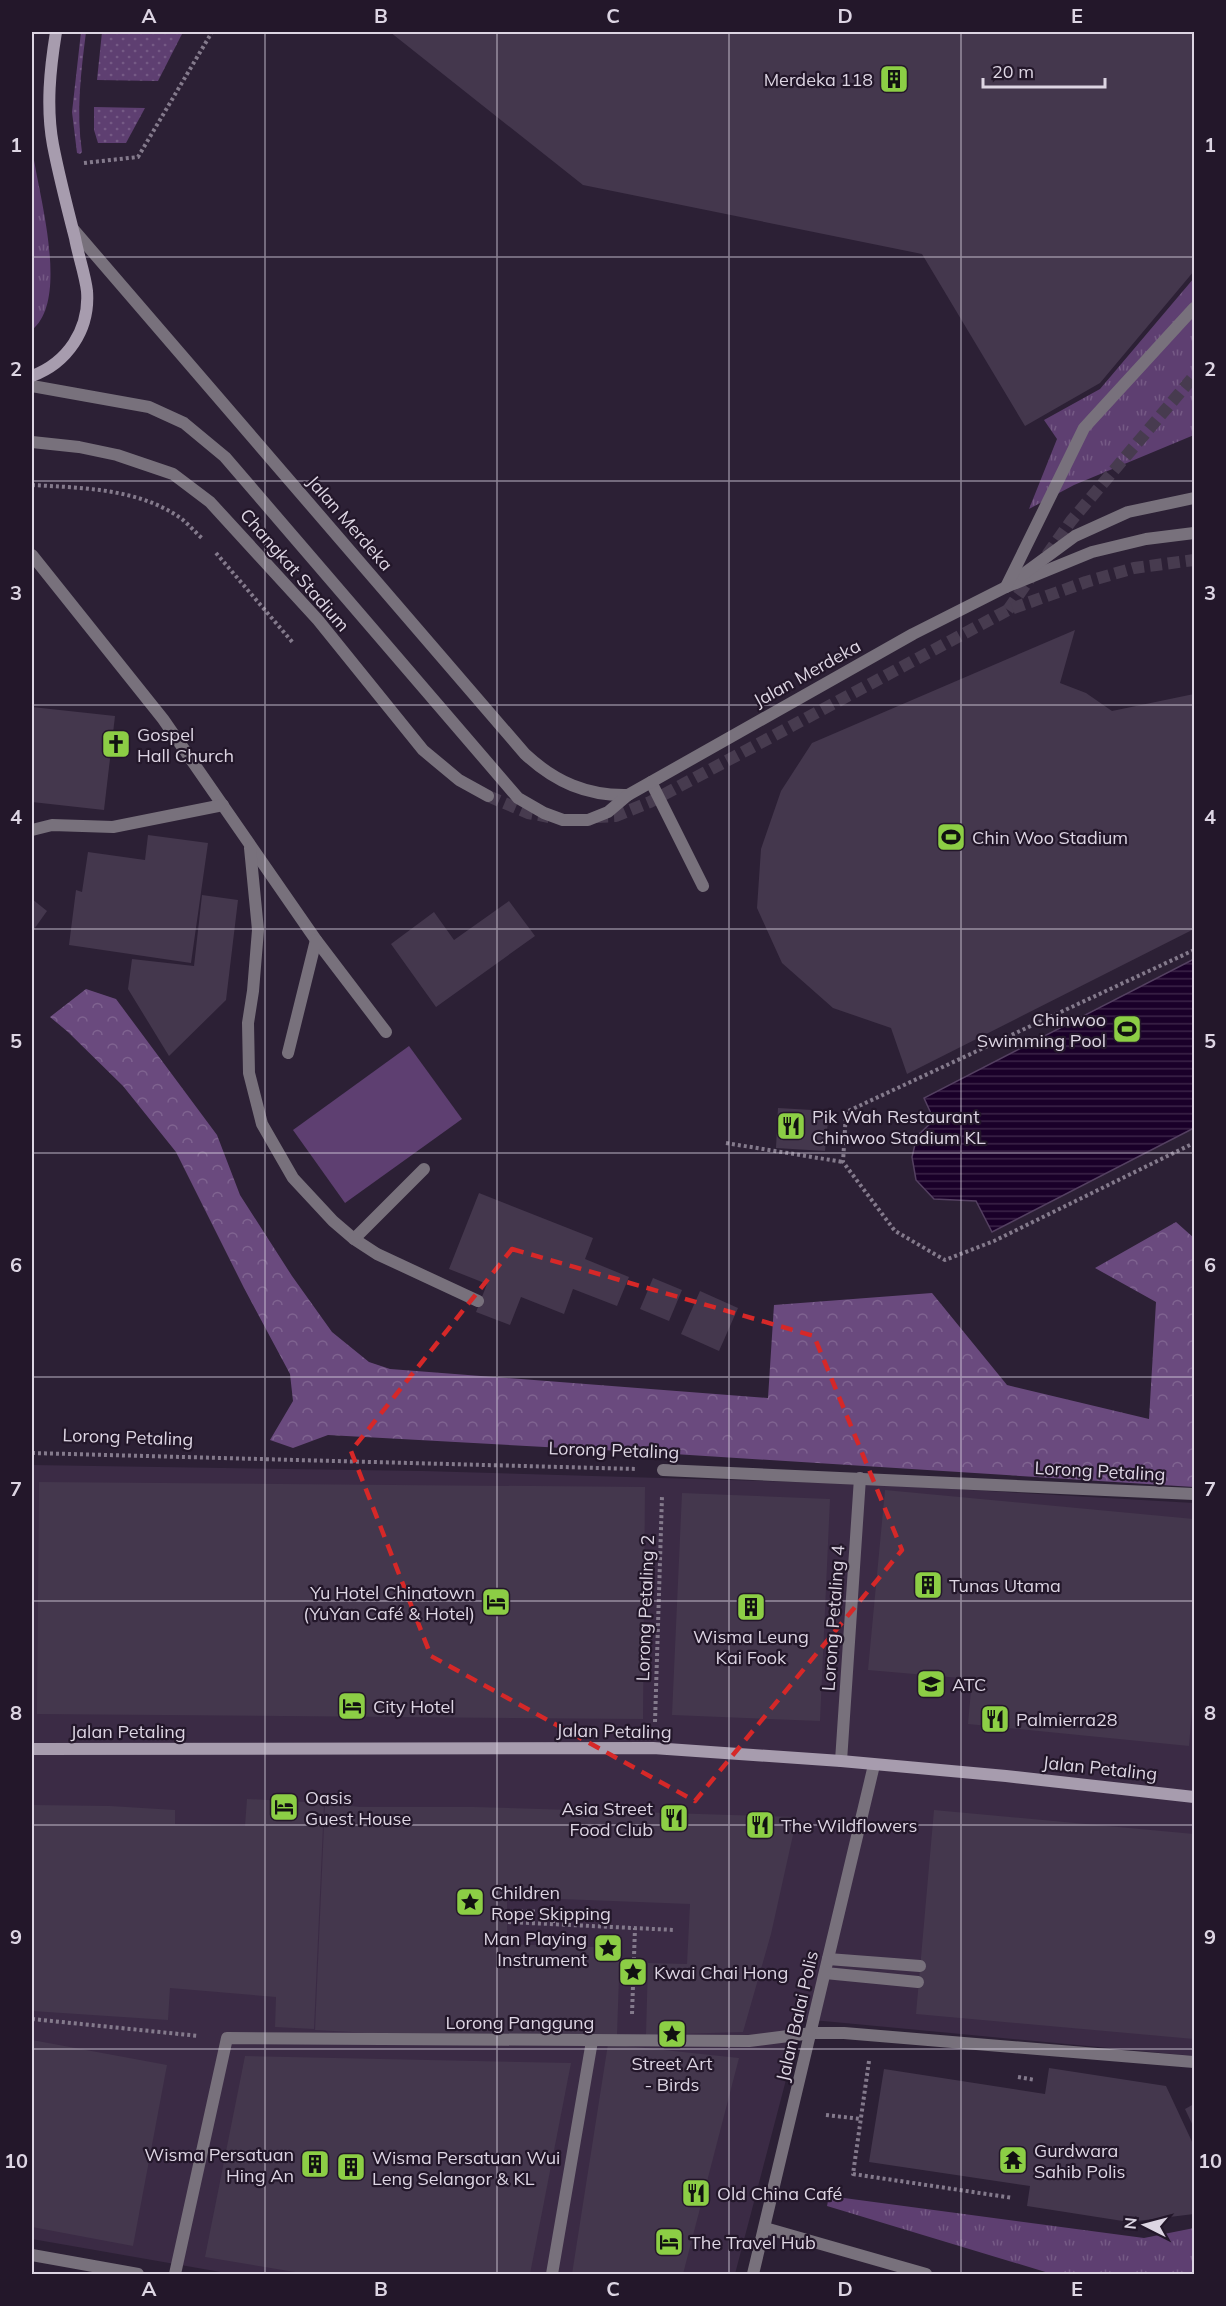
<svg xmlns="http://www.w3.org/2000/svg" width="1226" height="2306" font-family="Mulish,sans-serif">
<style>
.built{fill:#3b2b45}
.grass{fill:url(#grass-tufts)}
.forest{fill:url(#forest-crowns)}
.garden{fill:url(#garden-dots)}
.pitch{fill:#5e3f71}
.water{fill:url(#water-rules);stroke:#544061;stroke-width:1.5}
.building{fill:#44374d}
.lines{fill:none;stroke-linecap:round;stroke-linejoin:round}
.street-tunnel{stroke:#473b4f;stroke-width:12;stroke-dasharray:12 6;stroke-linecap:butt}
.path{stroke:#847a8c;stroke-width:4;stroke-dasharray:3 3;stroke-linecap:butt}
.lane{stroke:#78717c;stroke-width:12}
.street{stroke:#78717c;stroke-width:12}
.secondary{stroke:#a79cae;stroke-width:12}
.marked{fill:none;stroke:#d62828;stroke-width:4.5;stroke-dasharray:12 8;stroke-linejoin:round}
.grid{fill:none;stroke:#ddd5e3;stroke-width:1.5;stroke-opacity:0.55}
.labels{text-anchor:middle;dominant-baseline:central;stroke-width:4.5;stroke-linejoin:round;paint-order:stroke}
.poi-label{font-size:18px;fill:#ddd5e3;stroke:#23172a;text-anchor:start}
.street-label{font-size:18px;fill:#ddd5e3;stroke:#23172a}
.neatline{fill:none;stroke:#ddd5e3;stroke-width:2}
.grid-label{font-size:20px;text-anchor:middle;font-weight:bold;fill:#ddd5e3}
</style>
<defs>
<pattern id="grass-tufts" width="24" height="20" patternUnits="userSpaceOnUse" patternTransform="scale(1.5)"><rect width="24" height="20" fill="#5e3f71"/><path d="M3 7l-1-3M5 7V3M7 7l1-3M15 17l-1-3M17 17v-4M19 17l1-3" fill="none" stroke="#755a85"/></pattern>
<pattern id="forest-crowns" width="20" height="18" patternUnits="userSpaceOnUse" patternTransform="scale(1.5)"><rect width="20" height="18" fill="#6a4a7e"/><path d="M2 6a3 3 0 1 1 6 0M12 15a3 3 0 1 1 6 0" fill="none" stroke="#7f6390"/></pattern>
<pattern id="garden-dots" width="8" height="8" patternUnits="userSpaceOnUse" patternTransform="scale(1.5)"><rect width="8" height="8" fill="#5e3f71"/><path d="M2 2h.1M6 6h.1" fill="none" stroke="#755a85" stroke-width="1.8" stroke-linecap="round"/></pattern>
<pattern id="water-rules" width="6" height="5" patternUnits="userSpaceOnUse" patternTransform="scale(1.5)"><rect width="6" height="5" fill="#1a0029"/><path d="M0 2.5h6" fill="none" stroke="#3b2448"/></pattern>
</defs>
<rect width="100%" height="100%" fill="#2c2035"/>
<polygon class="built" points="32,1465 423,1471 866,1484 1194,1503 1194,2056 802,2019 735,2274 232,2274 32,2239"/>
<g class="grass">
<path d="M 32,147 C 37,190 71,298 32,330 Z"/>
<polygon points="1194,278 1194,435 1074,485 1029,509 1057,439 1044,420 1100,389"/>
<polygon points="829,2196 1144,2238 1194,2228 1194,2274 1052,2274 827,2206"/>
</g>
<polygon class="forest" points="86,989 116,999 217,1135 240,1195 292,1276 332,1332 369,1362 390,1369 768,1398 774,1305 932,1293 1007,1385 1149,1419 1156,1302 1095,1268 1176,1222 1194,1238 1194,1487 674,1454 328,1435 293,1448 270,1440 293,1401 290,1374 244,1288 176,1152 123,1086 68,1032 50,1017"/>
<g class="garden">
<path d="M 81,32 L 86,32 C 81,72 76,111 82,152 L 80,154 L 77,153 L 72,112 Z"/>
<polygon points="102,32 183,32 158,81 97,80"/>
<polygon points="94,107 145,108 126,143 98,143 94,130"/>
</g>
<polygon class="pitch" points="409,1046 462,1119 345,1203 293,1130"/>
<polygon class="water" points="1194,959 1194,1128 992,1232 976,1201 934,1199 916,1180 912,1157 917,1136 934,1120 924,1098"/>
<g class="building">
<polygon points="390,32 1194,32 1194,271 1100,383 1025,426 922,254 583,185"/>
<polygon points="1075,630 1060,683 1086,693 1112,711 1194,694 1194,929 907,1074 891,1028 833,1008 782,963 757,908 761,849 781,791 812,743"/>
<polygon points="32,707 115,716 104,810 32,802"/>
<polygon points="148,835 208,843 191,963 69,945 76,890 82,892 88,852 145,860"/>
<polygon points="202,895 238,900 226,1000 169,1056 128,989 132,959 194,966"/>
<polygon points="32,899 47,911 32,932"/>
<polygon points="509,901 535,936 436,1007 391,944 434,912 454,940"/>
<polygon points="778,1108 829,1111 825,1151 776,1148"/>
<polygon points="479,1193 593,1238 585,1259 629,1277 617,1306 573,1289 564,1314 521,1297 510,1325 476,1312 487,1284 449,1269"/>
<polygon points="653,1278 682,1290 669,1321 640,1309"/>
<polygon points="700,1291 738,1308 719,1351 681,1334"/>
<polygon points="39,1482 645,1487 643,1719 37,1714"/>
<polygon points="885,1490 1194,1519 1194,1687 1189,1746 968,1724 972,1679 868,1670"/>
<polygon points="682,1493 830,1499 820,1721 672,1715"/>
<polygon points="247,1799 324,1803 314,2029 275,2027 276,1997 170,1988 168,2020 32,2011 32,1815 34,1805 110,1806 175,1810 175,1824 245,1826"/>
<polygon points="325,1803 360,1807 474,1807 797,1817 771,1934 743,2032 646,2035 648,1963 687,1964 690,1904 507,1897 507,1944 620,1948 617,2035 389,2034 315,2030"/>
<polygon points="934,1810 1194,1834 1194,2039 916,2014"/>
<polygon points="32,2040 167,2065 133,2246 32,2227"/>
<polygon points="608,2044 739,2058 683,2274 572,2274"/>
<polygon points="245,2056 571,2063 530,2274 307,2274 205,2257"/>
<polygon points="1049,2068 1166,2086 1194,2146 1194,2214 1129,2222 1027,2206 1030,2186 869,2162 884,2069 1045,2094"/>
<polygon points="1194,2104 1194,2128 1185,2109"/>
</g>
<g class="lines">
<g class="street-tunnel">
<polyline points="1047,555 1071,521 1194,376"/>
<polyline points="1008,610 1033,574"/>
<polyline points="488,796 528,813 549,817"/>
<polyline points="596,817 616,816 650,802 1008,610 1086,582 1134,568 1194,560"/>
</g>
<g class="path">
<polyline points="84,163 138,157 212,32"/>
<path d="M 32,485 C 81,488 141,488 183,520 C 190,526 196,533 203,539"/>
<polyline points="216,553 294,644"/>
<polyline points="1194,950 846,1112 843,1162 895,1231 945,1260 994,1241 1194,1143"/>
<polyline points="726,1143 843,1162"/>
<polyline points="32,1453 637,1469"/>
<polyline points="655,1722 662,1496"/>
<polyline points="508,1911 553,1912 553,1923"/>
<polyline points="508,1922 675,1930"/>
<polyline points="632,2014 635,1928"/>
<polyline points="32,2019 199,2036"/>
<polyline points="869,2061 853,2174 1013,2198"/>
<polyline points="1018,2077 1035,2080"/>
<polyline points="826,2115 861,2119"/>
</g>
<g class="lane">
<polyline points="32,555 163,719 316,940 386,1032"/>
<polyline points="651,782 703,886"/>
<polyline points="32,830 52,825 113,827 223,805"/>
<polyline points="250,848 258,930 253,991 248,1023 249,1073 262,1124 293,1178 333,1221 354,1239 377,1254 478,1301"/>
<polyline points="288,1053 316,940"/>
<polyline points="354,1239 424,1169"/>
<polyline points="663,1470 1194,1494"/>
<polyline points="841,1761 860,1478"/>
<polyline points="828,1959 920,1966"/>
<polyline points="825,1973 918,1982"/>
<polyline points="765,2228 926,2274"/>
<polyline points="175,2274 227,2038 749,2041 812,2033 844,2033 1194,2062"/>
<polyline points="552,2274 592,2041"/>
</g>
<g class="street">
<path d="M 73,229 L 525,754 C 555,782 587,796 628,795"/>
<polyline points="32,386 149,407 184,423 225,457 518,798 544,813 563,820 588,820 608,812 628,795 913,634 1006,587 1092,552 1146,539 1194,533"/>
<polyline points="32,442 79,447 117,455 173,474 210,502 318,620 423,750 459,780 488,796"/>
<polyline points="1022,575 1075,536 1128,512 1194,498"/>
<polyline points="1006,587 1084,428 1194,308"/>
<polyline points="32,2255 138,2274"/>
<polyline points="753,2274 874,1765"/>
</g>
<g class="secondary">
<path d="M 32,376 C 67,363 90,330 87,291 C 85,274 78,255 75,238 C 67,207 59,176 53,145 C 46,107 50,69 56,32"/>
<polyline points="32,1749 653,1748 841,1761 1006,1776 1194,1797"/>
</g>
</g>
<path class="marked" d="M 512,1249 L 814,1336 L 902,1550 L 695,1801 L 431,1656 L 351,1451 Z"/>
<path class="grid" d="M 265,32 L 265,2274M 497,32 L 497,2274M 729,32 L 729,2274M 961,32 L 961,2274M 32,257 L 1194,257M 32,481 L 1194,481M 32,705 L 1194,705M 32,929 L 1194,929M 32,1153 L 1194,1153M 32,1377 L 1194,1377M 32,1601 L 1194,1601M 32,1825 L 1194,1825M 32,2049 L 1194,2049"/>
<defs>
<g id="building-square" transform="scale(1.5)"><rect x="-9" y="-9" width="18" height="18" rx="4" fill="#8cce45" stroke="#23172a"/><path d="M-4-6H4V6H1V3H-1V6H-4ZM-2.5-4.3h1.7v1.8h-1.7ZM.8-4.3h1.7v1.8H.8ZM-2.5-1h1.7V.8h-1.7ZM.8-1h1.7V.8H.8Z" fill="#111"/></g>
<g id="church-square" transform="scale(1.5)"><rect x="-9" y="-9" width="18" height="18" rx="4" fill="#8cce45" stroke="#23172a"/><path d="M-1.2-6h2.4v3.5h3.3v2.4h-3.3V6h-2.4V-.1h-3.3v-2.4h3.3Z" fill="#111"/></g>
<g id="stadium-square" transform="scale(1.5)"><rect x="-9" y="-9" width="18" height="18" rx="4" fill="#8cce45" stroke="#23172a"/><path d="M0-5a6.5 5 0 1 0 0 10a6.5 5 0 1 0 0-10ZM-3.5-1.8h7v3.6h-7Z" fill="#111"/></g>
<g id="restaurant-square" transform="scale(1.5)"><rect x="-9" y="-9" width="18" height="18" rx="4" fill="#8cce45" stroke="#23172a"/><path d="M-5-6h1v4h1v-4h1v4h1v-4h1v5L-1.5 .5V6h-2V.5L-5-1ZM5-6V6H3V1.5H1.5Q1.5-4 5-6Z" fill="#111"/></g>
<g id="hotel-square" transform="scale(1.5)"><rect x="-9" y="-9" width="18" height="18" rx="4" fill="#8cce45" stroke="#23172a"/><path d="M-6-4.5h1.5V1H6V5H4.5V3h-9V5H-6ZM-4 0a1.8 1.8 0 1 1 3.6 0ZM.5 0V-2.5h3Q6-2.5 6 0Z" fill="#111"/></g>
<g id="university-square" transform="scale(1.5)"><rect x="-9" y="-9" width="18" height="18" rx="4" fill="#8cce45" stroke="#23172a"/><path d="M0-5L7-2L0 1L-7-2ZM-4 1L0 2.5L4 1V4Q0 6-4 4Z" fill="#111"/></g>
<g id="sight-square" transform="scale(1.5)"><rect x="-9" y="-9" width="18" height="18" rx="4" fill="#8cce45" stroke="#23172a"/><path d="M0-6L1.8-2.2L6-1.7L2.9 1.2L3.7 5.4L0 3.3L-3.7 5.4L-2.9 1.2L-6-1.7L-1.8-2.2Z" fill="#111"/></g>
<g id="temple-square" transform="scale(1.5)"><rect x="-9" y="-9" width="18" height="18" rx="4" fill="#8cce45" stroke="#23172a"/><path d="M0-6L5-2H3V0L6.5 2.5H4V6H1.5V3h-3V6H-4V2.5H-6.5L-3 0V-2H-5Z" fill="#111"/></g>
</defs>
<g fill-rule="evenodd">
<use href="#building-square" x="894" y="79"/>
<use href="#church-square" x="116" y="744"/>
<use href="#stadium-square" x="951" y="837"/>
<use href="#stadium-square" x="1127" y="1029"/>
<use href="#restaurant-square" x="791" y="1126"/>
<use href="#building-square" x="928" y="1585"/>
<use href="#hotel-square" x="496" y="1602"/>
<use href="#building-square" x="751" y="1607"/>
<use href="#university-square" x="931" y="1684"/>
<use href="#hotel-square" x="352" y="1706"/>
<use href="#restaurant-square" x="995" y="1719"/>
<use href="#hotel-square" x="284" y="1807"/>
<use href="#restaurant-square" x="674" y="1818"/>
<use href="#restaurant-square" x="760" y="1825"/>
<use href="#sight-square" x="470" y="1902"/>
<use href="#sight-square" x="608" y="1948"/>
<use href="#sight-square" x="633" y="1972"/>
<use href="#sight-square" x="672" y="2034"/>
<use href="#temple-square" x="1013" y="2160"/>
<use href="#building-square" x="315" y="2164"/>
<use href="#building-square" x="351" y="2167"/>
<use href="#restaurant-square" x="696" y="2193"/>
<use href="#hotel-square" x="669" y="2242"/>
</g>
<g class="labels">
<g class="poi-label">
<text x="873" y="79" text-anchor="end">Merdeka 118</text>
<text x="137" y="734">Gospel<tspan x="137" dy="21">Hall Church</tspan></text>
<text x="972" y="837">Chin Woo Stadium</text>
<text x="1106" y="1019" text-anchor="end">Chinwoo<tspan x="1106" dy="21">Swimming Pool</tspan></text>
<text x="812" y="1116">Pik Wah Restaurant<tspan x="812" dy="21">Chinwoo Stadium KL</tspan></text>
<text x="949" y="1585">Tunas Utama</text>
<text x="475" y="1592" text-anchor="end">Yu Hotel Chinatown<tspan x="475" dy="21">(YuYan Café &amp; Hotel)</tspan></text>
<text x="751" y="1636" text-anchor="middle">Wisma Leung<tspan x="751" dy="21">Kai Fook</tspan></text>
<text x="952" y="1684">ATC</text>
<text x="373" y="1706">City Hotel</text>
<text x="1016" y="1719">Palmierra28</text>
<text x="305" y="1797">Oasis<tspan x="305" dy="21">Guest House</tspan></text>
<text x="653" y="1808" text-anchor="end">Asia Street<tspan x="653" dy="21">Food Club</tspan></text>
<text x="781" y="1825">The Wildflowers</text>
<text x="491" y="1892">Children<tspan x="491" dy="21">Rope Skipping</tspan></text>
<text x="587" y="1938" text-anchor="end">Man Playing<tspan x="587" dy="21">Instrument</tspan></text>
<text x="654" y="1972">Kwai Chai Hong</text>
<text x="672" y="2063" text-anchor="middle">Street Art<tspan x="672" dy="21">- Birds</tspan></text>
<text x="1034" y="2150">Gurdwara<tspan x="1034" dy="21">Sahib Polis</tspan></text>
<text x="294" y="2154" text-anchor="end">Wisma Persatuan<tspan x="294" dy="21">Hing An</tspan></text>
<text x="372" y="2157">Wisma Persatuan Wui<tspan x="372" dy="21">Leng Selangor &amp; KL</tspan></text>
<text x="717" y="2193">Old China Café</text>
<text x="690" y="2242">The Travel Hub</text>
</g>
<g class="street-label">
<text transform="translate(350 523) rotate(49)">Jalan Merdeka</text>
<text transform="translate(295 570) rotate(49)">Changkat Stadium</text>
<text transform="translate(807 673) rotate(-29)">Jalan Merdeka</text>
<text transform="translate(128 1437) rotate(2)">Lorong Petaling</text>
<text transform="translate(614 1450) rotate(2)">Lorong Petaling</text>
<text transform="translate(1100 1471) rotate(3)">Lorong Petaling</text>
<text transform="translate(645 1608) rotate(-88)">Lorong Petaling 2</text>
<text transform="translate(833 1618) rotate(-86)">Lorong Petaling 4</text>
<text x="128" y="1731">Jalan Petaling</text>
<text transform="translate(614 1731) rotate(1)">Jalan Petaling</text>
<text transform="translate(1100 1768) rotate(6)">Jalan Petaling</text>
<text transform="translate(797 2016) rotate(-77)">Jalan Balai Polis</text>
<text x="520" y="2022">Lorong Panggung</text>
</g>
</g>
<rect width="1226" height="2306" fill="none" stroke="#23172a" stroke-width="66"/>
<g transform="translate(1145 2225) rotate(276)" stroke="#23172a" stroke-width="4.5" paint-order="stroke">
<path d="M0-4.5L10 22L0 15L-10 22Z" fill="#ddd5e3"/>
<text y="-9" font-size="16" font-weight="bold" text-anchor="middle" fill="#ddd5e3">N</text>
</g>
<path d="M983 78v9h122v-9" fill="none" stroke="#ddd5e3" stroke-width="3"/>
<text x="992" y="78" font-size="18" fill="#ddd5e3" stroke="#23172a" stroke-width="4.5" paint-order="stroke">20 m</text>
<rect x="33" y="33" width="1160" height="2240" class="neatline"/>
<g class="grid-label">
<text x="149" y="23">A</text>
<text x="381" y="23">B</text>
<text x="613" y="23">C</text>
<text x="845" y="23">D</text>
<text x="1077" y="23">E</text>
<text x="16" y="152">1</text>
<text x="1210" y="152">1</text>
<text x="16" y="376">2</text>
<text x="1210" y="376">2</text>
<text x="16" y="600">3</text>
<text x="1210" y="600">3</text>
<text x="16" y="824">4</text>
<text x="1210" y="824">4</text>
<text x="16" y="1048">5</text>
<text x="1210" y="1048">5</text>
<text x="16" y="1272">6</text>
<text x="1210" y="1272">6</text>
<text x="16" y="1496">7</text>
<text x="1210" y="1496">7</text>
<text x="16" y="1720">8</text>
<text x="1210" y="1720">8</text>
<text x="16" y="1944">9</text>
<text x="1210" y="1944">9</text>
<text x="16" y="2168">10</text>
<text x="1210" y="2168">10</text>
<text x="149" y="2296">A</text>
<text x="381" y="2296">B</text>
<text x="613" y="2296">C</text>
<text x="845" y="2296">D</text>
<text x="1077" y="2296">E</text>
</g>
</svg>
